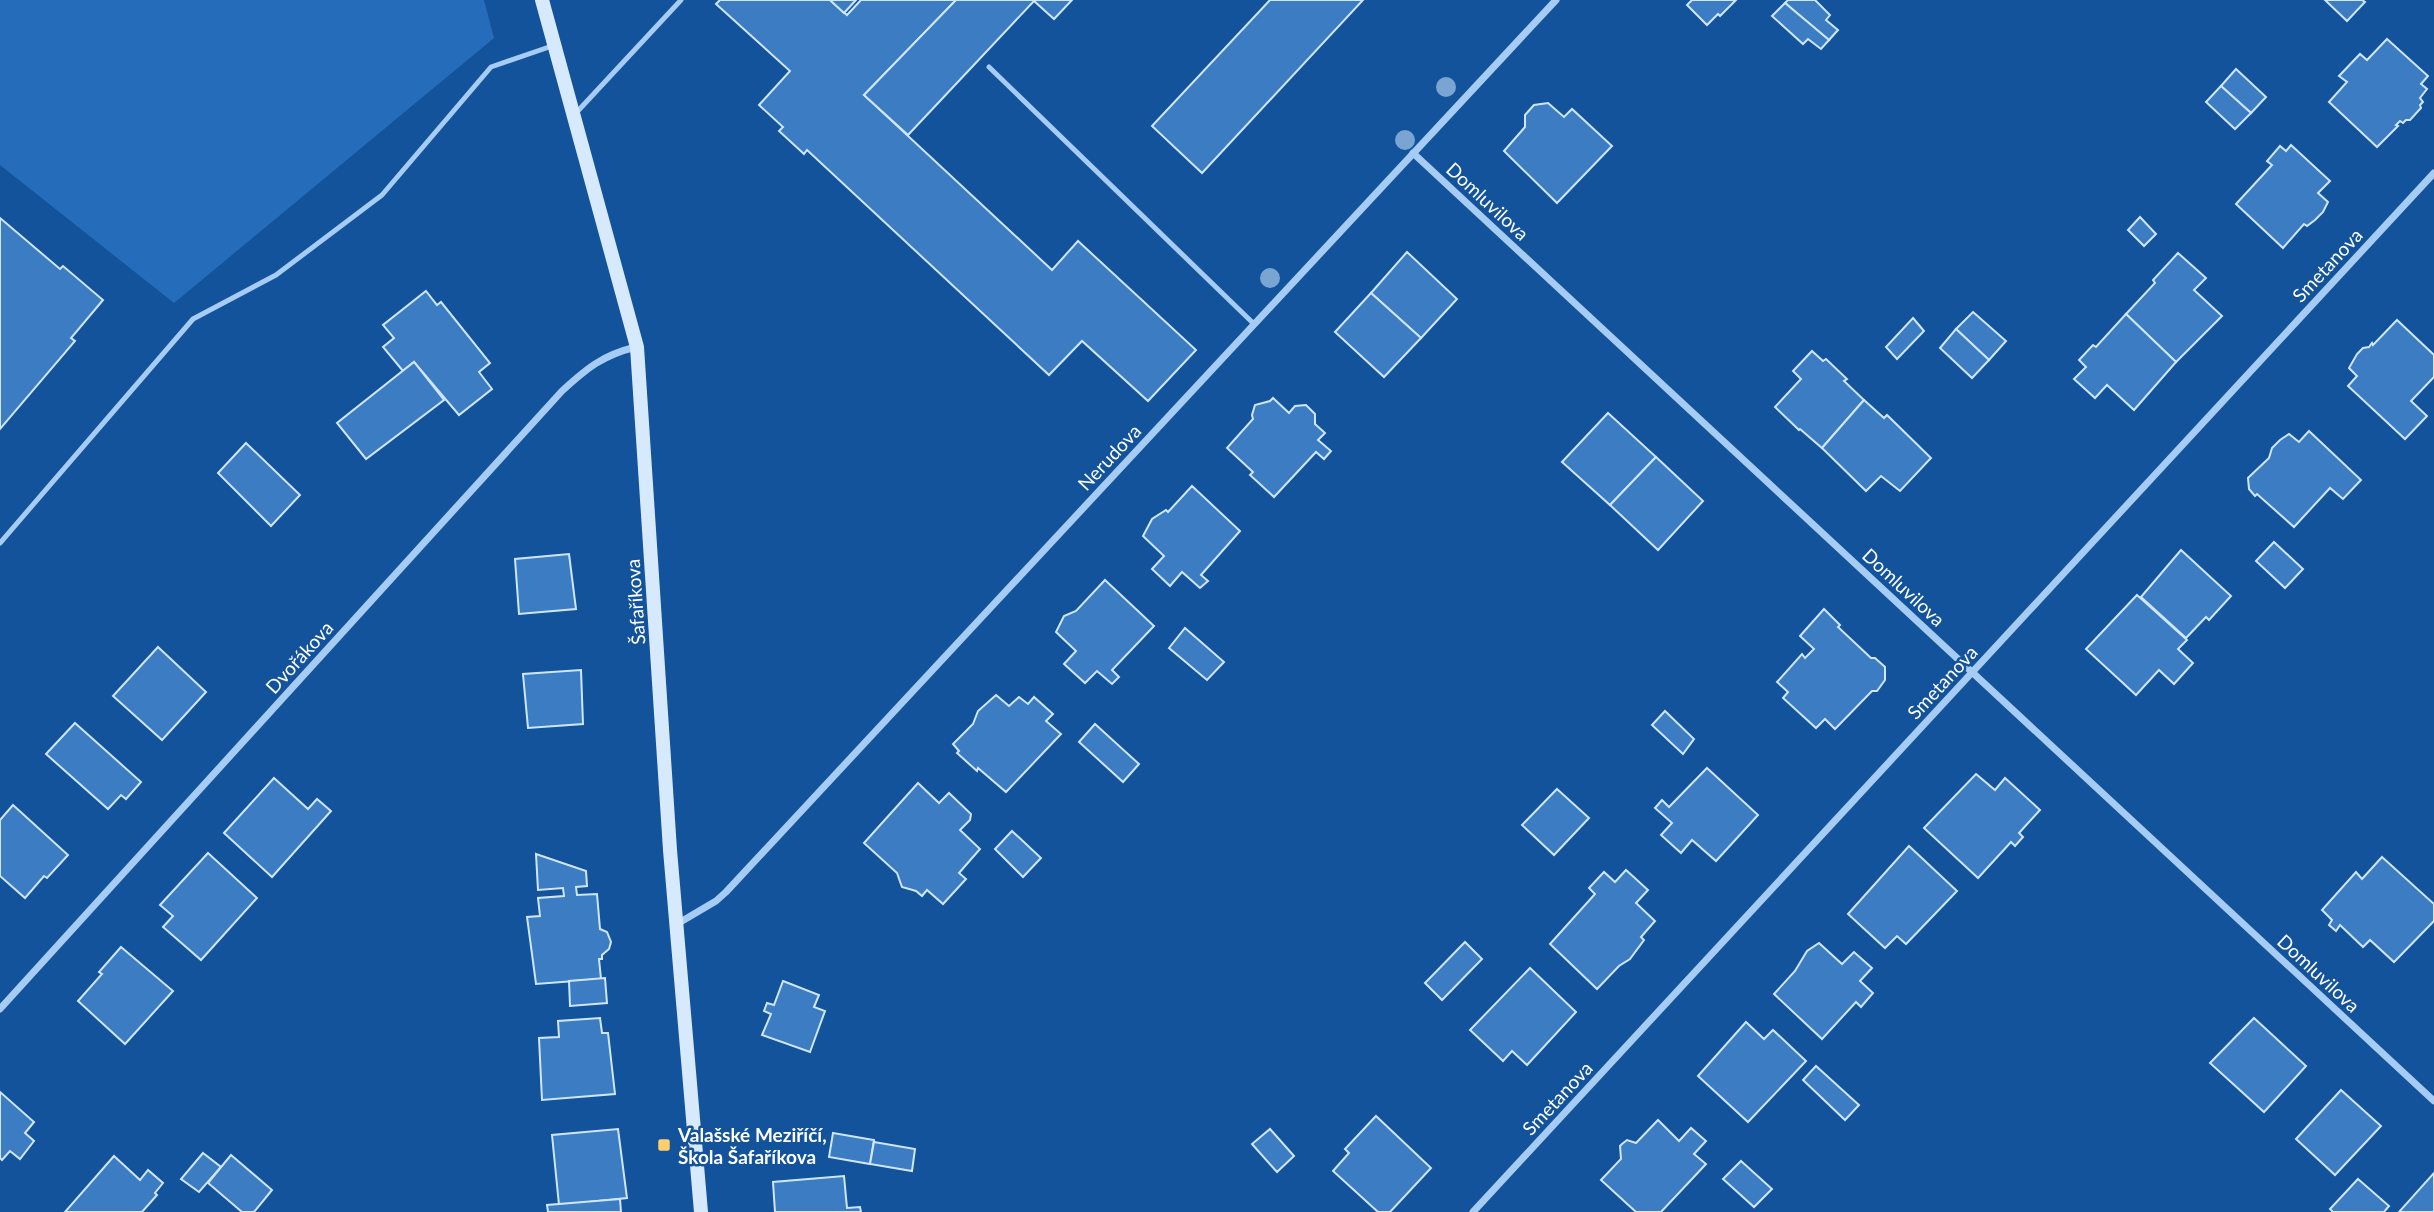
<svg xmlns="http://www.w3.org/2000/svg" width="2434" height="1212" font-family="Lato,sans-serif">
<style>
.green{fill:#256dba}
.building{fill:#3b7cc3;stroke:#cfe6fe;stroke-width:2}
.lines{fill:none;stroke-linecap:round;stroke-linejoin:round}
.lane{stroke:#a7ccf4;stroke-width:5}
.street{stroke:#a7ccf4;stroke-width:7}
.secondary{stroke:#d6e9fd;stroke-width:14}
.tree{fill:#7aa4d2}
.poi-dot{fill:#ffcf6a;stroke:#12539c;stroke-width:2.5}
.labels{text-anchor:middle;dominant-baseline:central;stroke-width:5;stroke-linejoin:round;paint-order:stroke}
.street-label{font-size:19px;fill:#fff;stroke:#12539c}
.poi-label{font-size:19px;font-weight:bold;fill:#fff;stroke:#12539c;text-anchor:start}
</style>
<rect width="100%" height="100%" fill="#12539c"/>
<polygon class="green" points="0,0 484,0 494,38 174,303 0,165"/>
<g class="building">
<polygon points="720,0 830,0 847,15 861,0 956,0 864,95 1052,270 1078,241 1196,350 1148,401 1082,341 1049,375 807,150 804,154 779,131 783,127 759,105 790,71 716,4"/>
<polygon points="830,0 856,0 844,13"/>
<polygon points="956,0 1072,0 1054,19 1034,1 908,135 864,95"/>
<polygon points="1270,0 1363,0 1202,173 1152,126"/>
<polygon points="1692,0 1736,0 1720,16 1718,14 1707,25 1687,5"/>
<polygon points="1788,0 1815,0 1830,15 1826,20 1838,30 1829,40 1785,3"/>
<polygon points="2325,0 2362,0 2365,2 2347,21"/>
<polygon points="1785,3 1829,40 1821,49 1808,39 1803,44 1772,16"/>
<polygon points="2387,39 2428,76 2421,84 2427,89 2420,98 2423,102 2420,105 2421,108 2410,120 2406,120 2403,123 2400,121 2396,125 2398,126 2377,147 2329,102 2347,82 2339,76 2360,54 2367,60"/>
<polygon points="2236,69 2266,97 2251,113 2221,86"/>
<polygon points="2221,86 2251,113 2235,129 2206,102"/>
<polygon points="1548,103 1564,117 1572,109 1612,146 1557,203 1504,151 1525,127 1525,115 1534,105"/>
<polygon points="2291,145 2330,181 2318,193 2328,202 2323,212 2315,220 2307,226 2304,224 2283,248 2236,204 2272,165 2267,161 2280,146 2286,151"/>
<polygon points="2140,217 2156,234 2144,246 2128,230"/>
<polygon points="0,218 60,269 63,266 103,300 71,338 75,341 0,429"/>
<polygon points="1407,252 1457,299 1421,338 1371,293"/>
<polygon points="2178,253 2206,278 2194,290 2222,316 2176,362 2126,314 2155,283 2153,280"/>
<polygon points="426,291 437,305 441,302 490,363 479,372 492,389 459,415 414,362 403,371 383,347 394,338 383,325"/>
<polygon points="1371,293 1421,338 1384,377 1335,332"/>
<polygon points="1973,312 2006,341 1989,360 1956,329"/>
<polygon points="2126,314 2176,362 2134,410 2107,385 2095,398 2074,379 2086,367 2079,360 2093,345 2096,347"/>
<polygon points="1913,318 1924,331 1897,359 1886,347"/>
<polygon points="2397,320 2434,355 2434,377 2411,401 2427,416 2405,439 2348,386 2357,376 2349,368 2357,354 2363,348 2369,347 2372,343 2373,345"/>
<polygon points="1956,329 1989,360 1972,378 1940,348"/>
<polygon points="1812,351 1823,361 1826,359 1847,379 1844,381 1864,400 1822,448 1800,429 1799,430 1775,407 1801,379 1793,371"/>
<polygon points="414,362 444,400 366,459 337,423"/>
<polygon points="1273,398 1289,413 1295,406 1306,405 1315,414 1315,424 1325,433 1318,440 1331,451 1324,459 1316,452 1274,497 1250,475 1253,472 1227,448 1253,419 1252,415 1255,405 1270,401"/>
<polygon points="1864,400 1884,418 1887,415 1931,458 1900,491 1881,476 1866,491 1822,448"/>
<polygon points="1608,413 1656,457 1610,505 1562,462"/>
<polygon points="2309,431 2361,480 2343,499 2330,488 2294,527 2257,494 2255,496 2249,489 2248,478 2269,458 2272,448 2280,440 2289,434 2299,442"/>
<polygon points="246,443 300,495 271,526 218,473"/>
<polygon points="1656,457 1703,501 1658,550 1610,505"/>
<polygon points="1192,486 1240,531 1201,575 1208,581 1200,588 1182,572 1170,586 1152,569 1164,556 1143,536 1152,519 1166,510 1168,512"/>
<polygon points="2274,542 2303,569 2285,588 2256,561"/>
<polygon points="2181,550 2231,596 2209,620 2206,617 2186,638 2141,597"/>
<polygon points="569,554 576,609 519,614 515,559"/>
<polygon points="1105,580 1154,626 1112,670 1119,677 1112,684 1097,671 1085,683 1064,664 1076,651 1056,632 1064,616 1076,611"/>
<polygon points="2137,595 2187,640 2178,649 2193,663 2174,684 2159,670 2136,695 2086,649"/>
<polygon points="1824,609 1840,625 1838,627 1871,658 1875,658 1885,667 1885,680 1877,691 1872,691 1835,729 1825,719 1816,728 1783,698 1788,692 1777,682 1802,654 1805,658 1814,649 1800,636"/>
<polygon points="1185,628 1224,662 1207,680 1169,648"/>
<polygon points="158,647 206,692 162,740 113,696"/>
<polygon points="581,670 583,724 528,728 523,674"/>
<polygon points="996,695 1009,706 1019,697 1028,704 1034,697 1053,714 1046,721 1061,734 1006,792 978,768 977,771 957,753 959,751 953,744 973,724 978,711"/>
<polygon points="1665,711 1694,739 1683,754 1652,725"/>
<polygon points="75,723 141,782 126,799 121,795 108,809 46,754"/>
<polygon points="1095,724 1139,764 1123,782 1079,742"/>
<polygon points="1707,768 1758,815 1716,861 1692,840 1681,853 1661,835 1672,823 1655,808 1662,800 1669,807"/>
<polygon points="1976,774 1995,790 2005,778 2040,810 2019,833 2023,837 2015,846 2011,842 1978,878 1924,828"/>
<polygon points="274,778 308,809 317,799 331,811 272,877 224,833"/>
<polygon points="918,783 939,803 949,793 971,814 970,820 960,830 980,849 959,873 966,879 943,904 927,890 922,896 916,891 902,887 897,873 864,843"/>
<polygon points="1557,789 1589,818 1554,855 1522,825"/>
<polygon points="13,805 68,855 47,878 44,876 25,898 0,876 0,820"/>
<polygon points="1012,831 1041,858 1023,877 995,849"/>
<polygon points="1909,846 1957,891 1906,944 1897,936 1885,948 1848,914"/>
<polygon points="208,853 257,898 201,960 163,927 173,916 160,905"/>
<polygon points="536,854 586,871 587,886 576,887 577,895 597,894 600,929 607,932 611,942 609,949 602,955 602,959 599,959 601,979 536,984 527,917 540,916 538,898 564,896 563,888 538,890"/>
<polygon points="2382,857 2434,904 2434,921 2394,962 2370,940 2363,947 2340,925 2336,931 2329,925 2332,920 2322,910 2356,872 2362,879"/>
<polygon points="1626,870 1648,890 1636,903 1655,921 1641,937 1644,940 1630,959 1619,966 1597,989 1550,944 1595,894 1589,888 1604,872 1615,882"/>
<polygon points="1465,942 1482,959 1442,1000 1425,983"/>
<polygon points="1819,943 1842,964 1854,952 1872,968 1860,981 1873,993 1861,1007 1856,1002 1822,1039 1774,994 1795,971 1807,951"/>
<polygon points="121,947 173,991 125,1044 78,1001 102,974 99,972"/>
<polygon points="1530,968 1576,1012 1527,1065 1512,1051 1503,1061 1470,1030"/>
<polygon points="605,978 607,1003 570,1006 569,981"/>
<polygon points="783,981 819,995 814,1007 825,1011 810,1052 762,1035 771,1014 764,1011 767,1003 774,1005"/>
<polygon points="600,1018 602,1033 608,1033 615,1094 542,1100 539,1038 559,1037 558,1021"/>
<polygon points="2254,1018 2306,1066 2264,1112 2210,1063"/>
<polygon points="1746,1022 1764,1039 1773,1030 1806,1061 1748,1122 1698,1076"/>
<polygon points="1816,1066 1859,1105 1845,1120 1803,1080"/>
<polygon points="2341,1090 2381,1126 2335,1175 2296,1139"/>
<polygon points="0,1092 34,1122 25,1133 34,1141 20,1159 10,1151 2,1160 0,1158"/>
<polygon points="1376,1116 1431,1168 1390,1212 1378,1212 1333,1171 1349,1153 1345,1149"/>
<polygon points="1658,1120 1679,1141 1691,1128 1706,1141 1694,1154 1706,1164 1661,1212 1636,1212 1601,1180 1621,1159 1620,1146 1622,1144 1627,1140 1636,1143"/>
<polygon points="618,1129 627,1198 559,1205 552,1135"/>
<polygon points="1270,1129 1294,1156 1277,1172 1252,1144"/>
<polygon points="833,1133 874,1140 870,1164 829,1157"/>
<polygon points="874,1142 915,1149 912,1171 870,1164"/>
<polygon points="203,1153 221,1167 199,1192 181,1179"/>
<polygon points="231,1155 272,1190 254,1212 242,1212 208,1183"/>
<polygon points="114,1156 140,1180 148,1170 163,1183 155,1193 157,1195 142,1212 65,1212"/>
<polygon points="1741,1161 1772,1189 1754,1207 1723,1179"/>
<polygon points="2434,1173 2434,1212 2399,1212"/>
<polygon points="844,1176 847,1208 860,1207 861,1212 775,1212 773,1182"/>
<polygon points="2358,1179 2389,1206 2384,1212 2333,1212 2330,1209"/>
<polygon points="620,1199 621,1212 548,1212 547,1205"/>
</g>
<g class="lines">
<g class="lane">
<polyline points="989,67 1254,324"/>
<polyline points="576,113 681,0"/>
<polyline points="0,543 193,319 276,275 382,195 491,67 552,46"/>
</g>
<g class="street">
<polyline points="1413,153 2434,1101"/>
<polyline points="677,924 716,901 726,892 1556,0"/>
<path d="M 0,1009 L 562,391 C 587,368 603,355 636,347"/>
<polyline points="1473,1212 2434,173"/>
</g>
<polyline class="secondary" points="542,0 637,347 670,850 701,1212"/>
</g>
<g class="tree">
<circle cx="1446" cy="87" r="10"/>
<circle cx="1405" cy="140" r="10"/>
<circle cx="1270" cy="278" r="10"/>
</g>
<rect class="poi-dot" x="657" y="1138" width="14" height="14" rx="3.5"/>
<g class="labels">
<g class="street-label">
<text transform="translate(1488 201) rotate(43)">Domluvilova</text>
<text transform="translate(2327 265) rotate(-47)">Smetanova</text>
<text transform="translate(1109 457) rotate(-47)">Nerudova</text>
<text transform="translate(1904 587) rotate(43)">Domluvilova</text>
<text transform="translate(635 602) rotate(-94)">Šafaříkova</text>
<text transform="translate(299 657) rotate(-48)">Dvořákova</text>
<text transform="translate(1942 682) rotate(-47)">Smetanova</text>
<text transform="translate(2319 973) rotate(43)">Domluvilova</text>
<text transform="translate(1557 1098) rotate(-47)">Smetanova</text>
</g>
<g class="poi-label">
<text x="678" y="1134">Valašské Meziříčí,<tspan x="678" dy="22">Škola Šafaříkova</tspan></text>
</g>
</g>
</svg>
